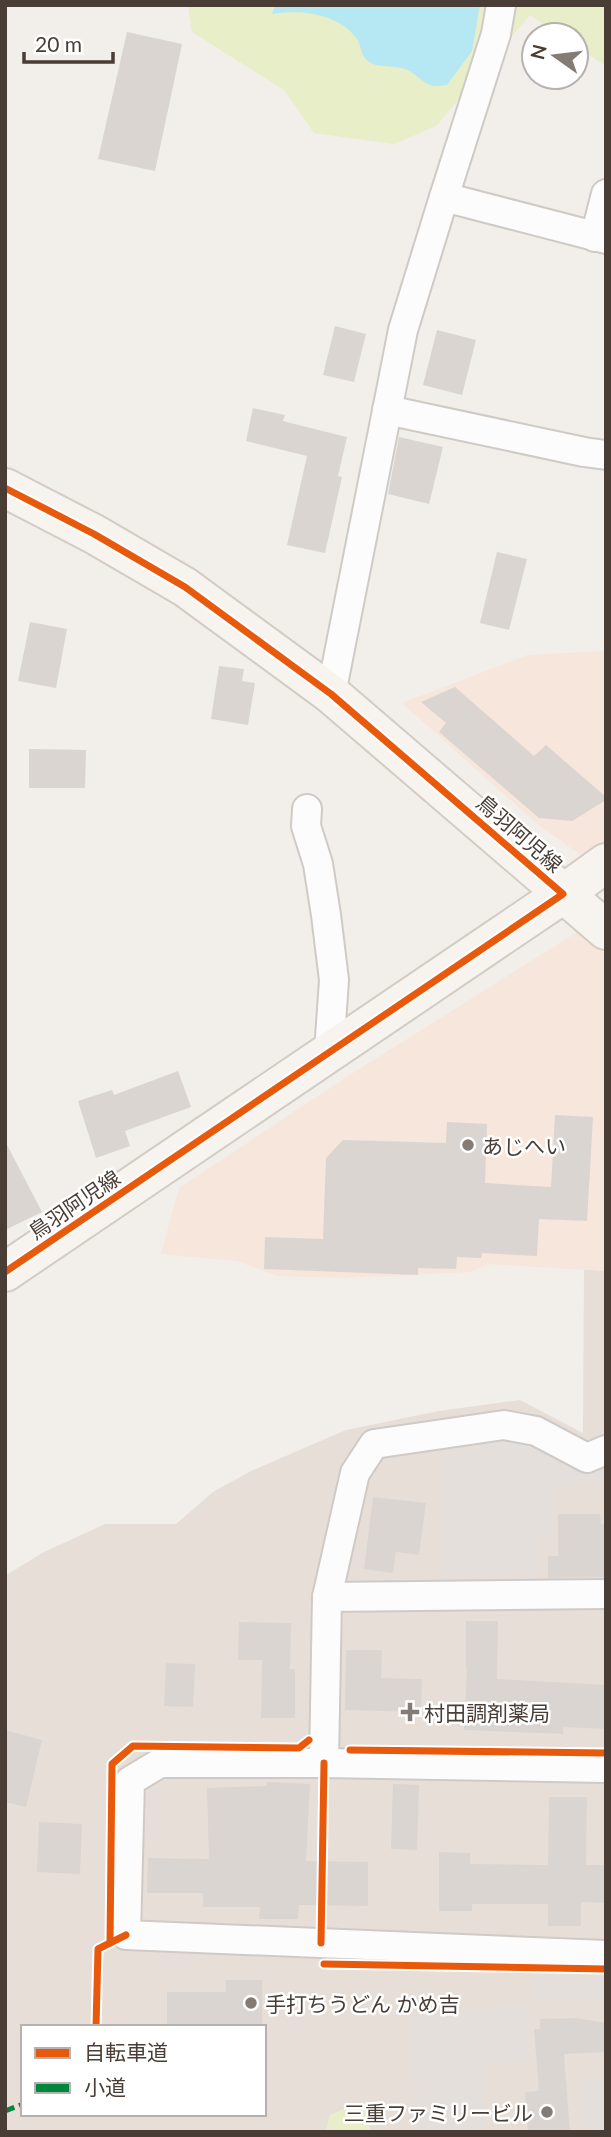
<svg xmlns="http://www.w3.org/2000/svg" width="611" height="2137" font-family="Lato,'Noto Sans JP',sans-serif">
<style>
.residential{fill:#e7dfd7;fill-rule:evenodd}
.commercial{fill:#f6e6dc}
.green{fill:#e7eec8}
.parking{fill:#e4dfdb}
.water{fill:#b6e8f4}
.building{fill:#dad5d1}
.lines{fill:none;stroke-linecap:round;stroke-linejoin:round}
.street-casing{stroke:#cfcac6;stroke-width:32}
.secondary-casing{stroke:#d4cbc2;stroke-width:42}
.street{stroke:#fdfcfc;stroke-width:28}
.secondary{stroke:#f7f3ef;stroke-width:38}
.quiet{stroke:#00873e;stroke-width:5;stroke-dasharray:10 5;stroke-linecap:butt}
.cycleway-casing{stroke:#fff;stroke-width:11}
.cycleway{stroke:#e8590c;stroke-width:7}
.poi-dot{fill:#847b74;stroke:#fff;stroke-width:2.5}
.labels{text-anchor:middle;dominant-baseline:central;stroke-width:5;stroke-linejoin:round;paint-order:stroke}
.street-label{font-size:21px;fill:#493d35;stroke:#fff}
.poi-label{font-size:21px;fill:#493d35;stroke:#fff;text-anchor:start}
</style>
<rect width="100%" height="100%" fill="#f2eeea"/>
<path class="residential" d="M 584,1269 L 606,1271 L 606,2132 L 371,2132 L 362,2102 L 330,2115 L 326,2132 L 5,2132 L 5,1576 L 42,1553 L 105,1524 L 176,1524 L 213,1492 L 251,1471 L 346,1430 L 439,1411 L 520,1400 L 583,1433 ZM 23,2027 L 264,2027 L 264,2114 L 23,2114 Z"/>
<g class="commercial">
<polygon points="606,651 606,873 536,823 402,703 528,655"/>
<polygon points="606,914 606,1271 488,1264 470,1272 346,1278 278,1276 237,1261 161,1254 179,1188 345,1078"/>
</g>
<g class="green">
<polygon points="188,5 606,5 606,66 576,46 576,35 560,35 530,15 436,126 394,144 314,133 284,90 192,32"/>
<polygon points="363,2102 371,2132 326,2132 330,2115"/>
</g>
<g class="parking">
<polygon points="499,1431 606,1460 606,1484 554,1485 553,1533 536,1534 537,1578 442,1577 441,1444"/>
<polygon points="534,1971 606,1972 606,1999 533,1998"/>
<polygon points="527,2006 532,2060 482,2065 487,2132 417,2132 409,2015"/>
<polygon points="606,2078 606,2132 584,2132 580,2080"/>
</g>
<path class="water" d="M 275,5 L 480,5 L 472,51 L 447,85 C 442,85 435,87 430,85 C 420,81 414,71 402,68 C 391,65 375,69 366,59 C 361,55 361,45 357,39 C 339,13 300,9 272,14 Z"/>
<g class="building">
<polygon points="127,32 182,44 155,171 98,159"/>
<polygon points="335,326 366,334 354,382 323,375"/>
<polygon points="437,330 476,340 462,395 423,385"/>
<polygon points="253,408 285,415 283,421 347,437 338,476 342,477 325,553 287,545 307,456 246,441"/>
<polygon points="399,437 443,447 429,504 388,494"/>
<polygon points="497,552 527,559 509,630 480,623"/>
<polygon points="30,622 67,629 56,688 18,681"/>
<polygon points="219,666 244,669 242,681 255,683 248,725 211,719"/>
<polygon points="455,687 534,756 546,745 606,797 606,800 572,821 539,818 439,732 446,723 421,702"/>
<polygon points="29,749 86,750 85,788 29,788"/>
<polygon points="178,1071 191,1107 125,1131 130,1146 96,1158 78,1101 112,1090 114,1095"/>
<polygon points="555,1115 593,1117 587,1221 539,1219 537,1256 482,1253 481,1258 457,1257 456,1269 418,1268 418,1275 264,1269 265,1237 323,1239 326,1158 343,1140 446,1143 447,1122 487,1124 485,1183 551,1187"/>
<polygon points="5,1141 42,1212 5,1230"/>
<polygon points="373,1497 426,1503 419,1555 396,1552 393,1573 364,1569"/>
<polygon points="558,1514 600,1514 601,1524 606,1524 606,1577 548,1578 548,1556 558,1556"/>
<polygon points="466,1621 498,1621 497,1679 606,1685 606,1729 563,1727 563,1734 464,1730 467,1669 466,1669"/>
<polygon points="239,1622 291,1623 290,1669 295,1669 295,1718 261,1718 262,1660 238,1660"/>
<polygon points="346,1650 382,1650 381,1678 422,1679 421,1712 345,1710"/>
<polygon points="166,1663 195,1664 193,1707 164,1706"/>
<polygon points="5,1730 42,1740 26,1807 5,1802"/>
<polygon points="267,1782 310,1784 306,1861 368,1862 368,1906 299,1905 298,1919 259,1919 260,1907 203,1907 203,1893 147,1893 148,1858 209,1859 207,1788 267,1786"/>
<polygon points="393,1784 419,1785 417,1850 391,1849"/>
<polygon points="549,1797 587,1797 586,1865 606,1865 606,1903 581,1902 581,1926 548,1926 548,1904 472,1904 472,1911 439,1911 439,1852 470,1853 470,1863 471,1864 548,1865"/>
<polygon points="39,1822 82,1824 80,1874 37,1872"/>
<polygon points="226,1980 262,1980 262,2027 167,2027 167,1992 226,1992"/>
<polygon points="576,2018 606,2023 606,2052 564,2054 570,2132 528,2132 525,2092 539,2091 534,2029 540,2029 540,2019"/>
</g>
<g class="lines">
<g class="street-casing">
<g id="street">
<polyline points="444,197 606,239"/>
<polyline points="595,237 606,194"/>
<polyline points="387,410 584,452 606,455"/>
<polyline points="331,694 403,330 444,197 496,34 501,5"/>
<polyline points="307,809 306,826 318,864 326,915 334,980 329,1052"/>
<polyline points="327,1597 606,1594"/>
<polyline points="324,1763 327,1597 355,1473 374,1444 504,1425 536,1431 587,1458 606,1450"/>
<polyline points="606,1768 324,1763 160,1763 130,1781 126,1935 606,1955"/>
</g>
</g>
<g class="secondary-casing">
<g id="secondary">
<polyline points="5,488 94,534 185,587 331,694 606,930"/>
<polyline points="5,1272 563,894 606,863"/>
</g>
</g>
<use href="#street" class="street"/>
<use href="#secondary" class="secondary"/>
<polyline class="quiet" points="5,2111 23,2104"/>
<g class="cycleway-casing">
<g id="cycleway">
<polyline points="5,488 94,534 185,587 331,694 563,894 5,1272"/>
<polyline points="350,1750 606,1753"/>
<polyline points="110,1943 112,1764 133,1746 299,1748 309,1740"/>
<polyline points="321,1943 324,1763"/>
<polyline points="324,1964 606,1969"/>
<polyline points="96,2027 98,1949 126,1935"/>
</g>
</g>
<use href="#cycleway" class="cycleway"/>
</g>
<g class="poi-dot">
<circle cx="468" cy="1145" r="7"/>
<path d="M406.5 1701.5h7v7h7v7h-7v7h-7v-7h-7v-7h7z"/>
<circle cx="251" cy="2003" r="7"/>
<circle cx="547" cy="2112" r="7"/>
</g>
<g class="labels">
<g class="street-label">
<text transform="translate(520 833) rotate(41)">鳥羽阿児線</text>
<text transform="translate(74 1204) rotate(-34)">鳥羽阿児線</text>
</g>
<g class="poi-label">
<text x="482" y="1145">あじへい</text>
<text x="424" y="1712">村田調剤薬局</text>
<text x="265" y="2003">手打ちうどん かめ吉</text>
<text x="533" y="2112" text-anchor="end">三重ファミリービル</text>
</g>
</g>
<rect width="611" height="2137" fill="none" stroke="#493d35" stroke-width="14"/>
<rect x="21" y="2025" width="245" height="91" fill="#ffffff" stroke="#b6b1ae" stroke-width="2"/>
<rect x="35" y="2048" width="35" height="10" fill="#e8590c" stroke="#b6b1ae" stroke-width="2"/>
<text x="84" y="2060" font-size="21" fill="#493d35">自転車道</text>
<rect x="35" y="2083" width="35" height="10" fill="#00873e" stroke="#b6b1ae" stroke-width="2"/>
<text x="84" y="2095" font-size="21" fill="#493d35">小道</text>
<g transform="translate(555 56) rotate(284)"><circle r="33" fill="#ffffff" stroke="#b6b1ae" stroke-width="2"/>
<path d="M0-5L12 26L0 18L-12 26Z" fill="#847b74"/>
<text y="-10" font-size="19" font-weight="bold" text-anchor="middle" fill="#493d35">N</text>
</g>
<path d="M24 52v10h89v-10" fill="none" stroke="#493d35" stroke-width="3.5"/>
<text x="35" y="52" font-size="21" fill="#493d35" stroke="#ffffff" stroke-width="5" paint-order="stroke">20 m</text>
</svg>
